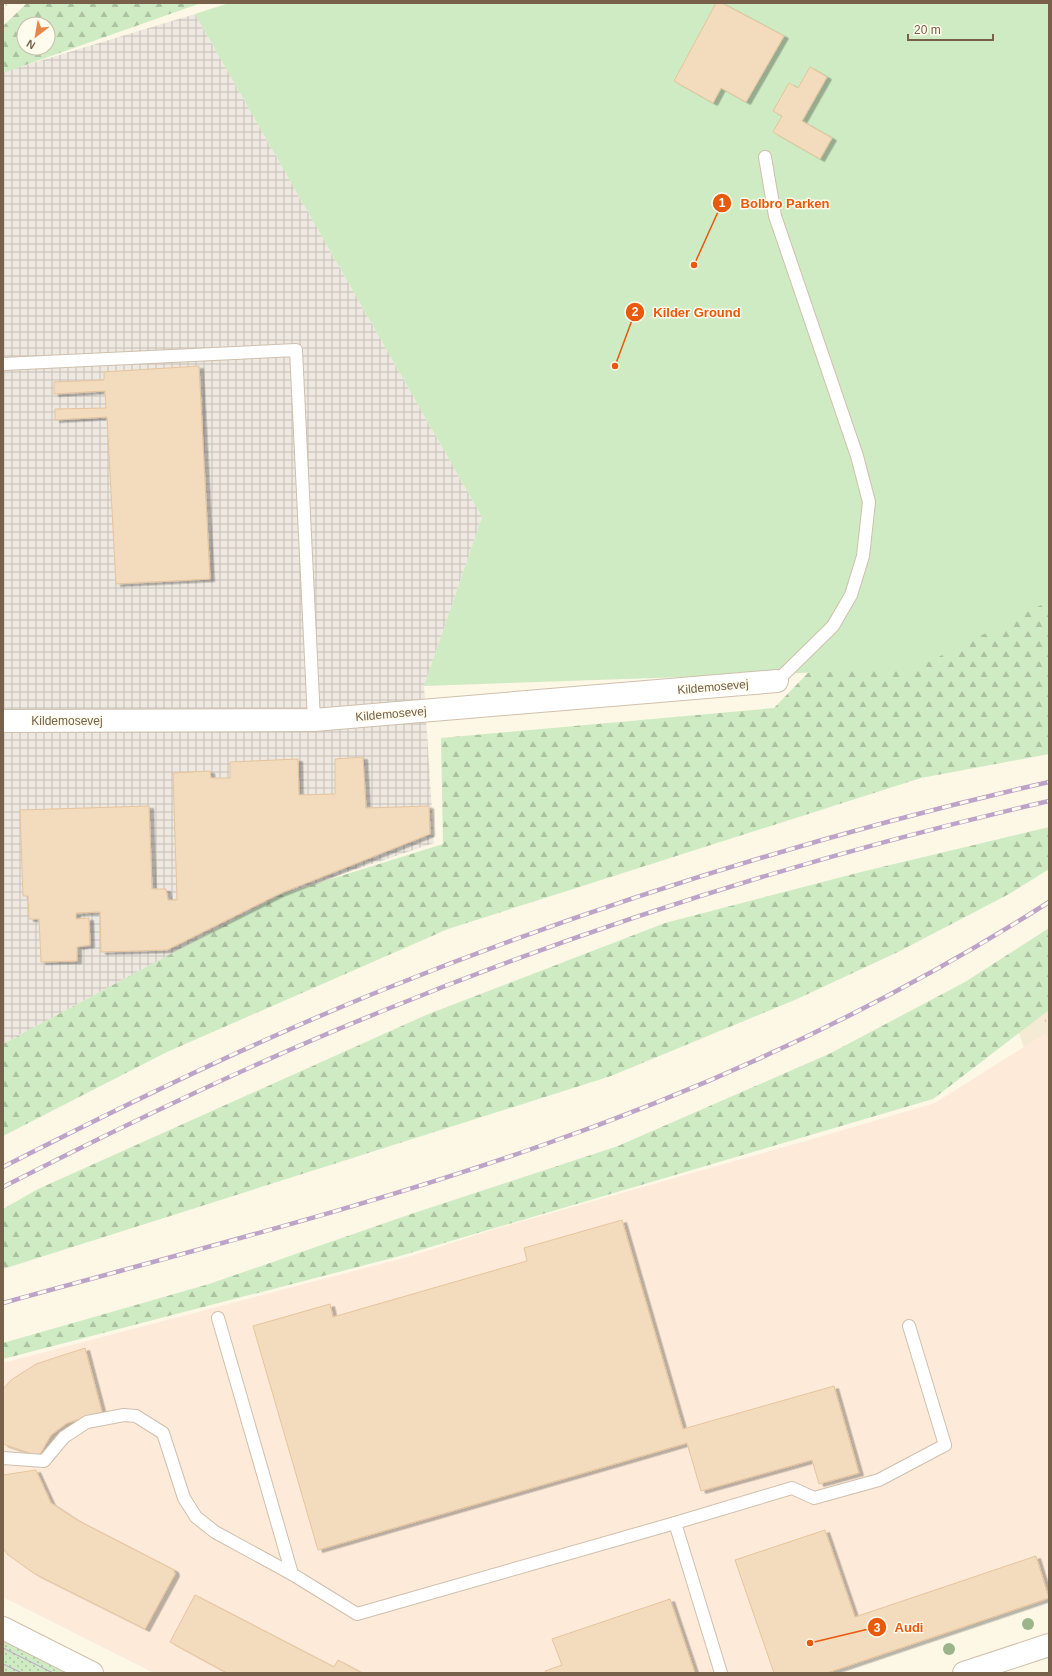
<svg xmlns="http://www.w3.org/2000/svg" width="1052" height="1676" font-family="Arial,sans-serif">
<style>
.residential{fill:#f5ebd4}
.commercial{fill:#fdead9}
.industrial{fill:url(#industrial-grid)}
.grass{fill:url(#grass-dots)}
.forest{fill:url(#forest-firs);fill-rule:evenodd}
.garden{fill:#ceebc3}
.building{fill:#f3dbbd;stroke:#e6c49c;filter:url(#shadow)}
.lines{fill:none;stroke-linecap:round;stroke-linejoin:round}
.service-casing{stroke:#cfc0ac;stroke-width:14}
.minor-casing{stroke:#cfc0ac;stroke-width:24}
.tertiary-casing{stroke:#cfc0ac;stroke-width:24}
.path{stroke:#d9be9f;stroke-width:2.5;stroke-dasharray:1 3;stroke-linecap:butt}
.service{stroke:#fff;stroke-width:12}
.minor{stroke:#fff;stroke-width:22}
.tertiary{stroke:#fff;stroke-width:22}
.tram{stroke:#bca3c8;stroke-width:1}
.rail-casing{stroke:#bca3c8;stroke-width:4.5}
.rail{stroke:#fffbed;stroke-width:3;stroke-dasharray:9;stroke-linecap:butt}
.tree{fill:#9bb48b}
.labels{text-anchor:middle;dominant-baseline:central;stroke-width:3;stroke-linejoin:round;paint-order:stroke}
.street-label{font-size:12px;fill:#77614a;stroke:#fffbed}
.leader{fill:none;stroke:#e8590c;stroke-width:1.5}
.callout-dot{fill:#e8590c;stroke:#fffbed;stroke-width:1.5}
.mark-label{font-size:12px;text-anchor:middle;font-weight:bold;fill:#fff}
.callout-label{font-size:13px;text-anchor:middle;font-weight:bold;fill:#e8590c;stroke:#fffbed;stroke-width:3;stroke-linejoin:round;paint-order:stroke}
</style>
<defs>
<pattern id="industrial-grid" width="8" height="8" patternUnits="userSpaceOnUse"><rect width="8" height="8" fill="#ede8e0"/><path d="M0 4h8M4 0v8" fill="none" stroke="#c5bfb8"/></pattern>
<pattern id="grass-dots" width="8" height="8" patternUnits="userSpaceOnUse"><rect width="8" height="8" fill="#ceebc3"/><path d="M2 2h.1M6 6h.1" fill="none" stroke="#acc2a0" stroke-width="1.8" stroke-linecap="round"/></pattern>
<pattern id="forest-firs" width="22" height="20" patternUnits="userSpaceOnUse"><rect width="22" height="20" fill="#ceebc3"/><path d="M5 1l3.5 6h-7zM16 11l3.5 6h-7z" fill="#acc2a0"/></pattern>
<filter id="shadow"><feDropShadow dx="4.5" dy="2.5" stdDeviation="0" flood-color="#0004"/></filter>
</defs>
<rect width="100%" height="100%" fill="#fdf7e6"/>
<polygon class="residential" points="1049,1006 1049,1120 1014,1019"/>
<polygon class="commercial" points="1046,1033 1049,1044 1049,1599 831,1673 154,1673 3,1597 3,1363 411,1256 495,1229 802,1142 935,1103"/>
<polygon class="industrial" points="195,14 482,517 424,686 434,843 280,895 3,1044 3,72"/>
<polygon class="grass" points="3,1638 73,1673 4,1673"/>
<g class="forest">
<path d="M 27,3 L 201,3 L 3,73 L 3,26 ZM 24,24 L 48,24 L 48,48 L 24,48 Z"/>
<polygon points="1049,587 1049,754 921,778 448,929 167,1052 3,1136 3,1044 280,895 443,844 441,738 774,708 860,619"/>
<polygon points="1049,827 1049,869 1009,894 898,952 797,999 611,1076 3,1269 3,1209 38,1189 426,1015 665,923 865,871"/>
<polygon points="1049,928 1049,1010 933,1099 400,1256 3,1359 3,1343 209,1284 411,1214 618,1146 831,1053 965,982"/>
</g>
<polygon class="garden" points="229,3 1049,3 1049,601 915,669 424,686 482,517 195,14"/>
<g class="building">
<polygon points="716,3 722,3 784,36 746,102 721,88 713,103 674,81"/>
<polygon points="810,67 827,77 802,121 832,138 820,159 773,132 782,116 773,111 789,83 798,88"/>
<polygon points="199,366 210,579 116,584 107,417 55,420 55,409 106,408 105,391 54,394 54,382 104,380 104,372"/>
<polygon points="363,757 366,808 429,806 430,834 279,894 167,950 101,952 100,912 76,913 76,919 89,918 90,945 77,947 77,961 41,962 39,919 29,919 28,896 23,896 20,810 149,806 152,889 166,889 168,900 177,900 173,773 210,771 211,778 230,778 230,762 298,759 299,795 335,794 335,759"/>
<polygon points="622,1220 683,1429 834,1386 859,1473 819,1484 812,1460 701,1491 687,1443 318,1550 253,1326 330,1304 333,1317 527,1261 524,1248"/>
<polygon points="85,1348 102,1412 67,1423 51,1435 40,1454 35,1455 3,1444 3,1389 11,1380 36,1364"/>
<polygon points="36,1470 51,1503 77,1520 174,1570 175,1574 145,1629 35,1574 7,1554 3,1548 3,1475"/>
<polygon points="825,1530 855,1617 1036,1556 1049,1598 827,1673 774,1673 735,1560"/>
<polygon points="195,1595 334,1667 338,1660 362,1673 227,1673 170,1642"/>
<polygon points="670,1599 695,1673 546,1673 545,1671 562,1665 552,1639"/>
</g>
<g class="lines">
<g class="service-casing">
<g id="service">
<polyline points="765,157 775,216 857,456 869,502 863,556 851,595 833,626 777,681"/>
<polyline points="3,364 296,350 314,720"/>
<polyline points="218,1318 292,1574 357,1614 675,1523 721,1673"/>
<polyline points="3,1458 44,1461 64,1437 87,1422 124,1415 136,1416 163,1433 184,1498 196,1517 215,1532 292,1574"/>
<polyline points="675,1523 792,1488 814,1498 879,1480 945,1445 909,1326"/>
</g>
</g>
<g class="minor-casing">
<polyline id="minor" points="3,721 314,720 777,681"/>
</g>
<g class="tertiary-casing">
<g id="tertiary">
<polyline points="3,1628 92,1673"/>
<polyline points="964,1673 1049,1645"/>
</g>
</g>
<g class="path">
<polyline points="3,8 8,3"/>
<polyline points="1045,1021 1049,1019"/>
</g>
<use href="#service" class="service"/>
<use href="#minor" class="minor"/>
<use href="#tertiary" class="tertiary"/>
<g class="tram">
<polyline points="3,1648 53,1673"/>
<polyline points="3,1664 22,1673"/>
</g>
<g class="rail-casing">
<g id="rail">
<path d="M 3,1167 C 126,1104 251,1043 380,991 C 597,904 821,834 1049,782"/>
<path d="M 3,1187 C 128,1123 255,1062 385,1010 C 601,922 823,853 1049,801"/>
<path d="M 3,1303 C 183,1253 364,1208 540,1146 C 718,1084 891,1003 1049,902"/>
</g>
</g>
<use href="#rail" class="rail"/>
</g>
<g class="tree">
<circle cx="1028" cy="1624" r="6"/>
<circle cx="949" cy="1649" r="6"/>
</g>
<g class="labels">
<g class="street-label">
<text transform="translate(713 687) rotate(-5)">Kildemosevej</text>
<text transform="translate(391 714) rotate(-5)">Kildemosevej</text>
<text x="67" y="721">Kildemosevej</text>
</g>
</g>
<path class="leader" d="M694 265L722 203M615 366L635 312M810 1643L877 1627"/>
<g class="callout-dot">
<circle cx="694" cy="265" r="4"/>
<circle cx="615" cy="366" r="4"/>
<circle cx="810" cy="1643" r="4"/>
<circle cx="722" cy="203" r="10"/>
<circle cx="635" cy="312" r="10"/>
<circle cx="877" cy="1627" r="10"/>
</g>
<g class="mark-label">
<text x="722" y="207">1</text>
<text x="635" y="316">2</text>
<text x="877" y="1632">3</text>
</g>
<g class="callout-label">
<text x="785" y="208">Bolbro Parken</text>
<text x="697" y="317">Kilder Ground</text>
<text x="909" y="1632">Audi</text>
</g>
<rect width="1052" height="1676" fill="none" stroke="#77614a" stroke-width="8"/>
<g transform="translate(36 36) rotate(211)"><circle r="19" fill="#fffbed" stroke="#c9bdac"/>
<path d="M0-3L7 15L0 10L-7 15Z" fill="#ea8448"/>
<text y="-6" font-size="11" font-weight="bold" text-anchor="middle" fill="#77614a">N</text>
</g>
<path d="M908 34v6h85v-6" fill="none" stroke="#77614a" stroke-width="2"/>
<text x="914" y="34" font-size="12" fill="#77614a" stroke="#fffbed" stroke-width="3" paint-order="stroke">20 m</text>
</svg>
